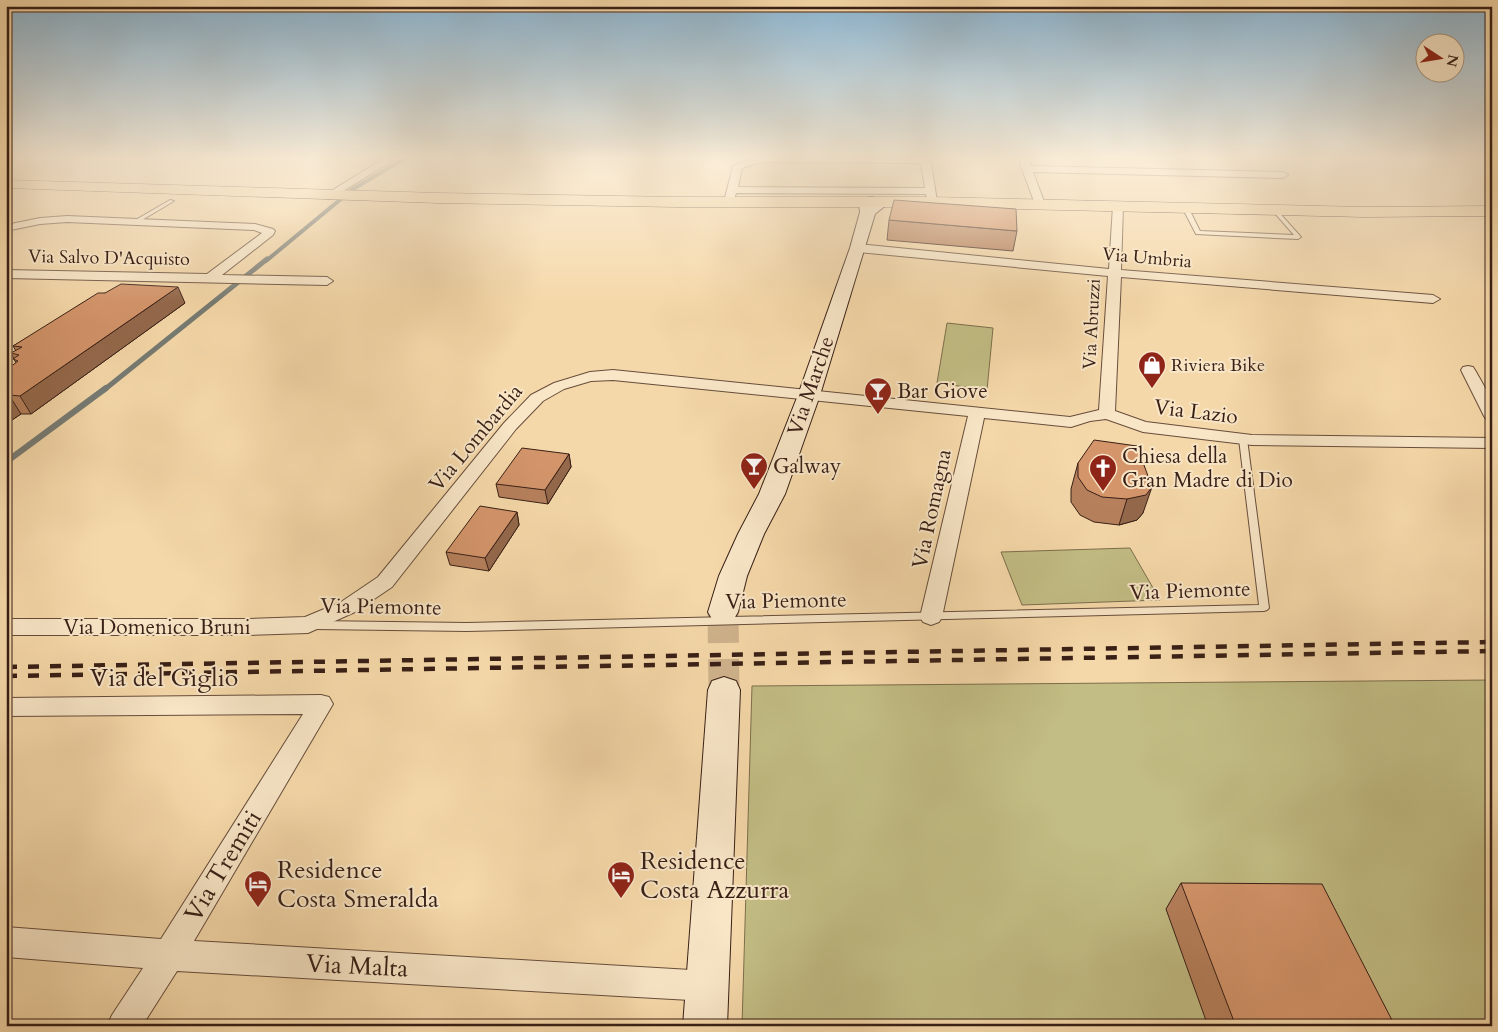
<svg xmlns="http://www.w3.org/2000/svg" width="1498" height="1032" font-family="Cardo,serif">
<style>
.green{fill:#c2bd84;stroke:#7d6e4d}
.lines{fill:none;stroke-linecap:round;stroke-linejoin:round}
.stream-far2{stroke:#767b74;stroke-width:4}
.stream-far1{stroke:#767b74;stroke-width:5}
.stream{stroke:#767b74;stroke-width:6}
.secondary-tunnel{stroke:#cfb38c;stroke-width:31;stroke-dasharray:31 16;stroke-linecap:butt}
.lane-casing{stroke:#674d3b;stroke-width:2}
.street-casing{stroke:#674d3b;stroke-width:2}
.secondary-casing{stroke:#381f16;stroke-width:2}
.primary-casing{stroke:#381f16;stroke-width:1}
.lane{fill:#f8e6c7;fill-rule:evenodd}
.street{fill:#f8e6c7;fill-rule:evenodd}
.secondary{fill:#f8e6c7;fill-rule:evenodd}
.primary{fill:#f5d8a9;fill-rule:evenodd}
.rail{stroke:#381f16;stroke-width:4.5;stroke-dasharray:11 11;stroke-linecap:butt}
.wall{fill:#b6805c;stroke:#381f16}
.shaded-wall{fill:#94684b;stroke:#381f16}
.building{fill:#d4956b;stroke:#381f16}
.labels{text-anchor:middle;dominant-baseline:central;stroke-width:4;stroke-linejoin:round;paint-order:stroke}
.far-street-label{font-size:18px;fill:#381f16;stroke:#f8e6c7}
.far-poi-label{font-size:18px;fill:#381f16;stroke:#f8e6c7;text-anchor:start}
.street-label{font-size:21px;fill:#381f16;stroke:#f8e6c7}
.poi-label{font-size:21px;fill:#381f16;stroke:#f8e6c7;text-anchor:start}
.near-street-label{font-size:25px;fill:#381f16;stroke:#f8e6c7}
.near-poi-label{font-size:25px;fill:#381f16;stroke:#f8e6c7;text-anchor:start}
</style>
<rect width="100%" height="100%" fill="#f5d8a9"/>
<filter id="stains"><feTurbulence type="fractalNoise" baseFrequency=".004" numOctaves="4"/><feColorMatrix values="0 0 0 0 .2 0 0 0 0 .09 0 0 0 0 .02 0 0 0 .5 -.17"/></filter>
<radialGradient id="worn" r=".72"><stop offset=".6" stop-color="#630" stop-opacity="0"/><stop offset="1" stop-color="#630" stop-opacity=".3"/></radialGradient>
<g class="green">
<polygon points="947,323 993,328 987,390 937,383"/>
<polygon points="1130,548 1160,600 1022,605 1001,552"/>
<polygon points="1492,680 1492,1026 742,1026 752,686"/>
</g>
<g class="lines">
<polyline class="stream-far2" points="266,261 353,189 404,159"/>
<polyline class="stream-far1" points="104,390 267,259"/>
<polyline class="stream" points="6,462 106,388"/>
<polyline class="secondary-tunnel" points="723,612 724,690"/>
<g class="lane-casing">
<g id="lane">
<polygon points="170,200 174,201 137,223 132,222"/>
<polygon points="1185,205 1188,207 1200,231 1294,235 1272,210 1275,208 1301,237 1298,239 1196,234 1182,207"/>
<polygon points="1240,437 1243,437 1247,439 1269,608 1267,610 1264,611 467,631 315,629 311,628 310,625 311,622 315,621 467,623 1259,605 1239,439"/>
</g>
</g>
<g class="street-casing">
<g id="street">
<polygon points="383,159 395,159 332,198 328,199 323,196"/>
<path d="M 751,159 L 926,159 L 931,162 L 937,202 L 932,205 L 928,204 L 926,194 L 736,193 L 733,204 L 725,204 L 724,202 L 733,166 ZM 762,162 L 916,163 L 921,164 L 925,188 L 738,187 L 742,168 Z"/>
<polygon points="1020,159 1030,159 1031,166 1283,172 1288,175 1283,178 1033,172 1045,204 1040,207 1035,204 1020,164"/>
<polygon points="1118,203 1123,206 1121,270 1433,295 1440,299 1433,303 1121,277 1115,411 1146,422 1252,435 1492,438 1492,448 1252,445 1143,432 1106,419 1090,421 1071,427 984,418 942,617 939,622 931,625 923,622 920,617 968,416 613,380 591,381 564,389 543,401 516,429 392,587 355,612 308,633 249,635 6,635 6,619 249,619 305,617 341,602 378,577 504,423 531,395 554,383 590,372 613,370 1070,417 1099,410 1108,276 858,252 852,248 858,244 1109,269 1113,206"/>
<polygon points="67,216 255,224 273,229 275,231 273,235 222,275 327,277 333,281 327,285 6,278 6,270 207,274 262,233 254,230 67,222 40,224 6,231 6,225 40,218"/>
<polygon points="1468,366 1473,367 1475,370 1492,400 1492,421 1486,419 1484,416 1461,370 1463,367"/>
<polygon points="321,695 329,697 333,704 194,941 708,971 719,975 723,986 719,997 708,1001 177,971 142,1026 107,1026 112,1015 143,968 6,957 6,927 161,939 303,714 6,716 6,698"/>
</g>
</g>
<g class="secondary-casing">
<g id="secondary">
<polygon points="872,197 884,202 886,205 875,214 820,395 785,494 764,534 747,576 738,612 734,619 723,623 712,619 708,612 719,576 738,534 759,494 798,395 850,248 860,212 859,205 867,198"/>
<polygon points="724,677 736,681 740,690 727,1026 683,1026 708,690 712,681"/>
</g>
</g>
<g class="primary-casing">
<polygon id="primary" points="6,180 438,193 678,197 932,197 1364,207 1492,206 1492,216 1364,217 932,207 678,207 438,203 6,188"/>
</g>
<use href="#lane" class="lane"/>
<use href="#street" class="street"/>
<use href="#secondary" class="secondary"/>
<use href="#primary" class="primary"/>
<g class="rail">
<polyline points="6,667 1492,642"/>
<polyline points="6,676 1492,651"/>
</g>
</g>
<g class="wall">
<polygon points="889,220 1017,231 1013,251 887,240"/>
<polygon points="105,293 185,303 31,414 21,414 6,424 13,365 16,363 11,353 16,351 13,346"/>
<polygon points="1137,446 1143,513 1137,520 1119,525 1094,522 1080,515 1071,502 1071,489 1078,463"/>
<polygon points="569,454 571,467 548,504 499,497 496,484"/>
<polygon points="517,512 519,525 489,571 450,565 446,552"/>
<polygon points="1181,883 1395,1026 1208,1026 1166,909"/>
</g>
<g class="shaded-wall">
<polygon points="178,287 185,303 31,414 20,396"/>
<polygon points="9,395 21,414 6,424 6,398"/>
<polygon points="569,454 571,467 548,504 545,490"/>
<polygon points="1152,487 1143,513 1137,520 1119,525 1127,499"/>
<polygon points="517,512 519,525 489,571 485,558"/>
</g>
<g class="building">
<polygon points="894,200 1016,209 1017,231 889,220"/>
<polygon points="121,284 178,287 20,396 9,395 6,398 6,364 13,365 18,361 13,359 19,355 11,353 22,347 13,346 98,293 105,293"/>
<polygon points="1094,440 1137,446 1152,487 1146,495 1127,499 1102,497 1087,490 1078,477 1078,463"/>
<polygon points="522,448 569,454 545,490 496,484"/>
<polygon points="480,506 517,512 485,558 446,552"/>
<polygon points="1181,883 1322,884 1395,1026 1235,1024"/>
</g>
<linearGradient id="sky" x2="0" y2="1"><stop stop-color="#8bb6d3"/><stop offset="0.52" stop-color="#faedd8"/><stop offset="1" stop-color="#faedd8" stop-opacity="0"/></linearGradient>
<rect width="1498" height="303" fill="url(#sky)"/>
<defs>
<g id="shop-pin" transform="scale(1.4375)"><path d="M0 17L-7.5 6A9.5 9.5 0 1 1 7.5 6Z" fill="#8f2418" stroke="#f8e6c7"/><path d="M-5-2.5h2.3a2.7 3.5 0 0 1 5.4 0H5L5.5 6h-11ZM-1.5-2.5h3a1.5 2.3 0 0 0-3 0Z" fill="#fff"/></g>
<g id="bar-pin" transform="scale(1.4375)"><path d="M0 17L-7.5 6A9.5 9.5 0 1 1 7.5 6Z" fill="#8f2418" stroke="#f8e6c7"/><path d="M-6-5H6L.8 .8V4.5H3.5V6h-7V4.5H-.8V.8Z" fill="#fff"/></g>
<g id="church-pin" transform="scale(1.4375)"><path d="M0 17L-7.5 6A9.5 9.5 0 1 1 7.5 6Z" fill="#8f2418" stroke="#f8e6c7"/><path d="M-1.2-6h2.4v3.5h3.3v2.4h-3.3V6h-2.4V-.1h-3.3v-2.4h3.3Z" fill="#fff"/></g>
<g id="hotel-pin" transform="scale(1.4375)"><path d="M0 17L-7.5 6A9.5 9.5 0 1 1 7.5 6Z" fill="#8f2418" stroke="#f8e6c7"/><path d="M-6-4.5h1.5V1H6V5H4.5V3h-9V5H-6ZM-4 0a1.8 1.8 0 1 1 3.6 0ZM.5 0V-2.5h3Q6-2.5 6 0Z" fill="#fff"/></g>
</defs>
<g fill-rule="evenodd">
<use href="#shop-pin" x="1152" y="365"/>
<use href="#bar-pin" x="878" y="391"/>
<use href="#bar-pin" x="754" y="466"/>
<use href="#church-pin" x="1103" y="468"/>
<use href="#hotel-pin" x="621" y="875"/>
<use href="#hotel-pin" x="258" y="884"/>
</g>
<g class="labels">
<g class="far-street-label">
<text transform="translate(109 258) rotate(1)">Via Salvo D'Acquisto</text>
<text transform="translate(1147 258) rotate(5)">Via Umbria</text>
<text transform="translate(1092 324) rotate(-87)">Via Abruzzi</text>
</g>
<g class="far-poi-label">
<text x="1171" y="365">Riviera Bike</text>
</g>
<g class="street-label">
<text transform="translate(811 386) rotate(-71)">Via Marche</text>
<text transform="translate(1196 412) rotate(7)">Via Lazio</text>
<text transform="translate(476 438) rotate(-50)">Via Lombardia</text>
<text transform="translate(932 509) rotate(-78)">Via Romagna</text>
<text transform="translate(1190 591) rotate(-2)">Via Piemonte</text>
<text transform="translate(786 601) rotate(-1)">Via Piemonte</text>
<text transform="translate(381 607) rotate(1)">Via Piemonte</text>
<text x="157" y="627">Via Domenico Bruni</text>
</g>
<g class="poi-label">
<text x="897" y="391">Bar Giove</text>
<text x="1122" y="456">Chiesa della<tspan x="1122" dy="24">Gran Madre di Dio</tspan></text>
<text x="773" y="466">Galway</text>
</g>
<g class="near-street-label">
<text x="164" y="678">Via del Giglio</text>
<text transform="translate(223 866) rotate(-59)">Via Tremiti</text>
<text transform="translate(357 966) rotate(3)">Via Malta</text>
</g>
<g class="near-poi-label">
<text x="640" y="861">Residence<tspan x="640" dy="29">Costa Azzurra</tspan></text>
<text x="277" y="870">Residence<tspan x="277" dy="29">Costa Smeralda</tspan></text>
</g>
</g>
<rect width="1498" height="1032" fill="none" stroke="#f5d8a9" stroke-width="25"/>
<rect x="8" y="8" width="1483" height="1017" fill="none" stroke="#381f16" stroke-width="2.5"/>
<rect x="12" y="12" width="1473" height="1007" fill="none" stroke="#381f16"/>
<g transform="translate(1440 58) rotate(102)"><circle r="24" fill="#f8e6c7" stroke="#ab9680"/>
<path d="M0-4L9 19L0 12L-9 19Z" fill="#8f2418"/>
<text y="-8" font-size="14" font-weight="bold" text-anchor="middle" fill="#381f16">N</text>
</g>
<rect width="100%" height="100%" filter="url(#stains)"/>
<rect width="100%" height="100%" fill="url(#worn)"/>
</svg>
